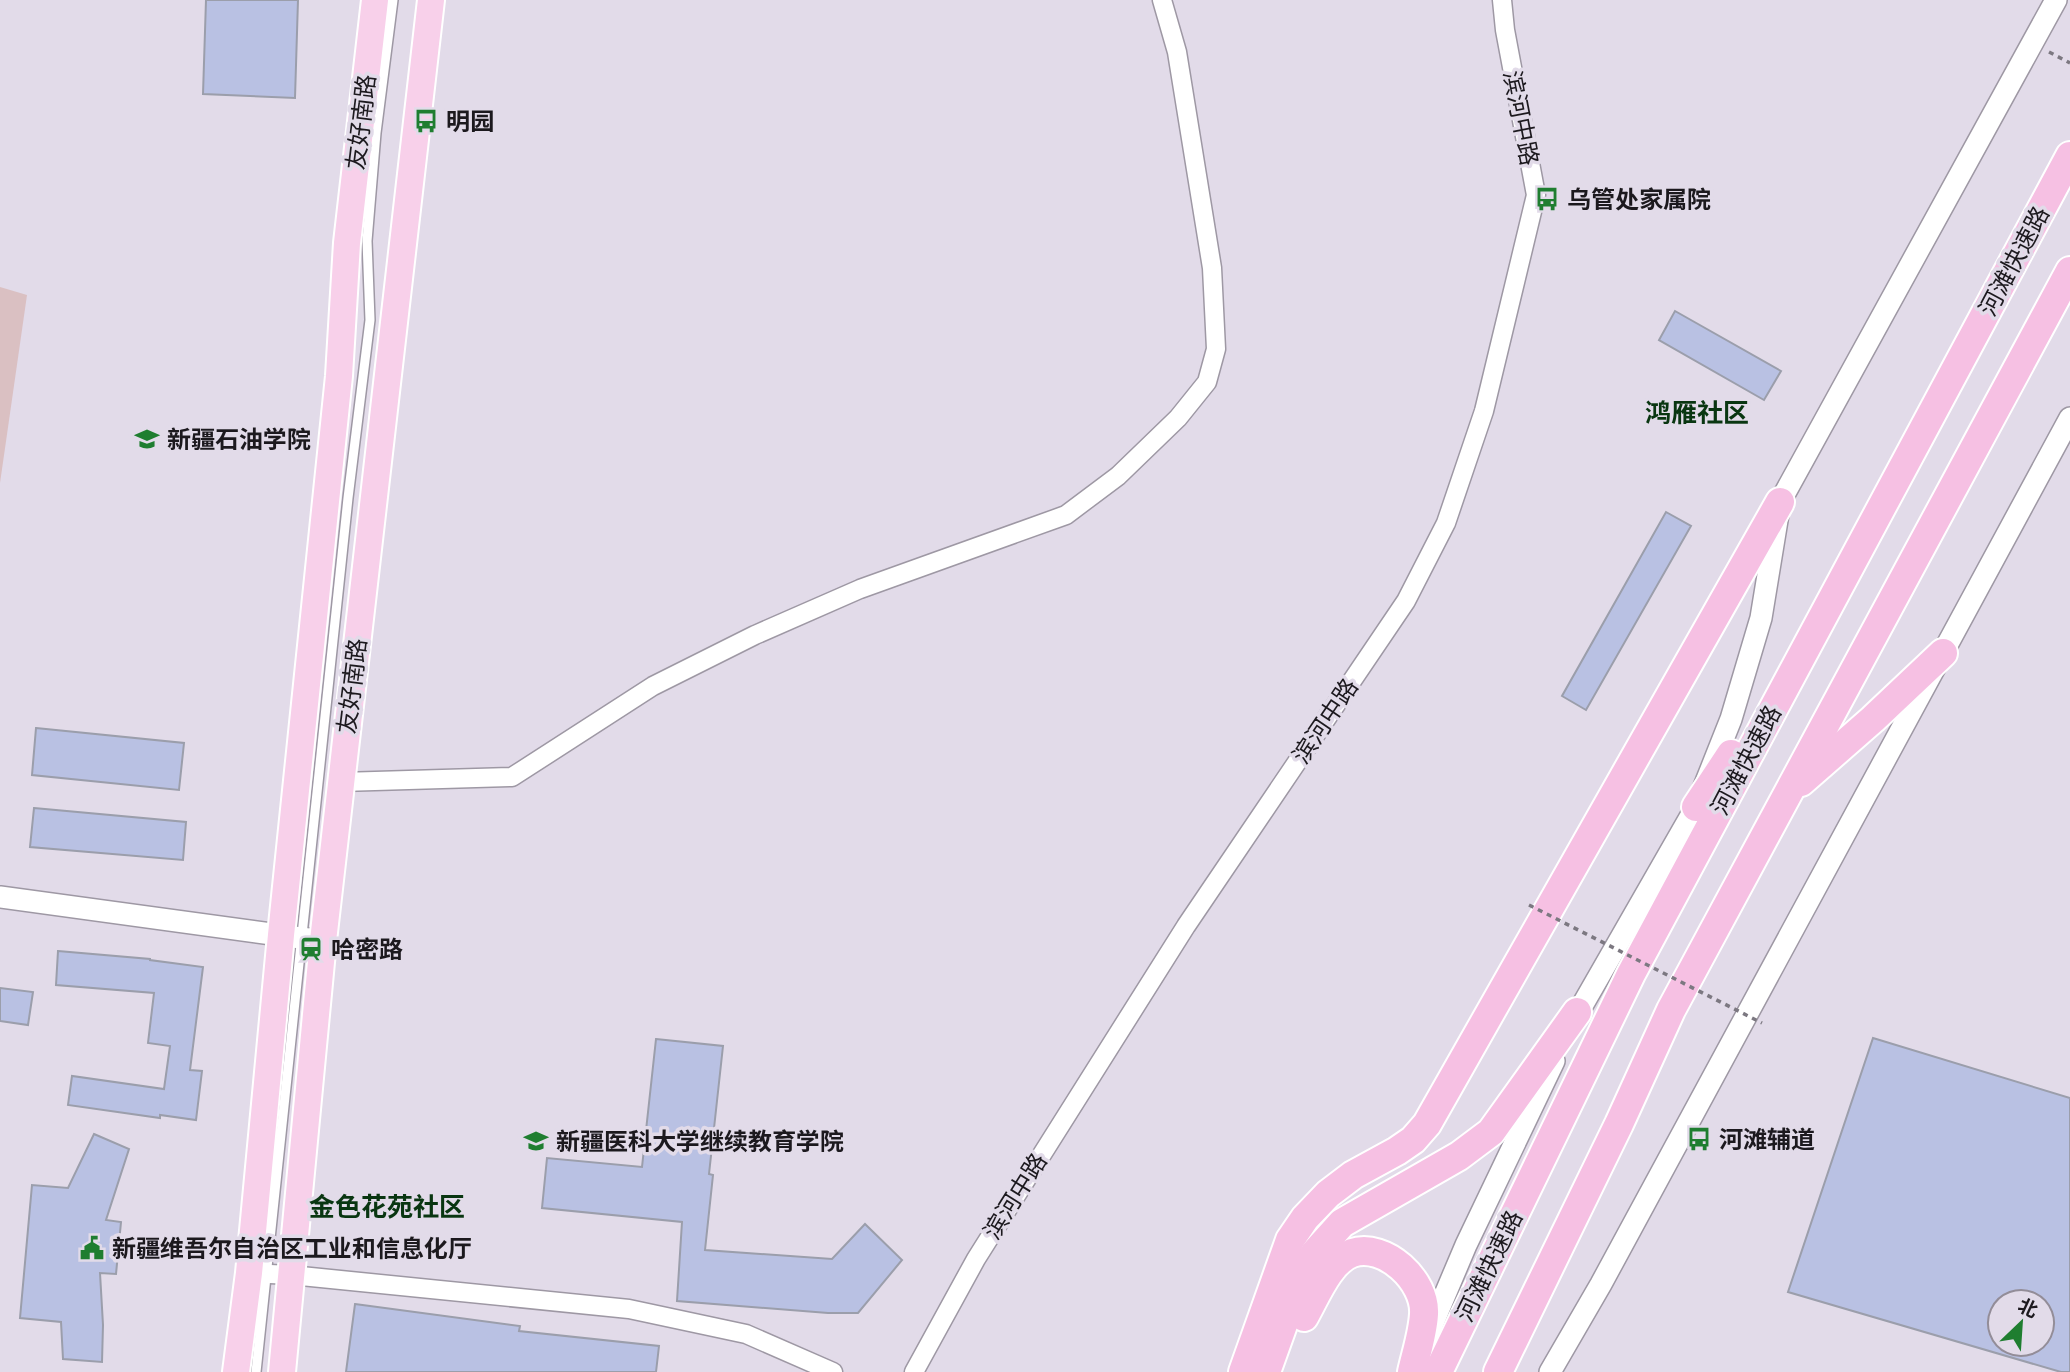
<svg xmlns="http://www.w3.org/2000/svg" width="2070" height="1372" font-family="Arial,'Noto Sans SC',sans-serif">
<style>
.green{fill:#dac0c2}
.building{fill:#b9c1e3;stroke:#9b9eab;stroke-width:2;fill-rule:evenodd}
.lines{fill:none;stroke-linecap:round;stroke-linejoin:round}
.service-casing{stroke:#9e98a4;stroke-width:12}
.minor-casing{stroke:#9e98a4;stroke-width:21}
.tertiary-casing{stroke:#9e98a4;stroke-width:24}
.primary-casing{stroke:#fff;stroke-width:30}
.trunk-casing{stroke:#fff;stroke-width:32}
.path{stroke:#7c7881;stroke-width:3.5;stroke-dasharray:5 5;stroke-linecap:butt}
.service{stroke:#fff;stroke-width:9}
.minor{stroke:#fff;stroke-width:18}
.tertiary{stroke:#fff;stroke-width:21}
.primary{stroke:#f8d0ea;stroke-width:26}
.trunk{stroke:#f6c0e3;stroke-width:28}
.path-bridge{stroke:#7c7881;stroke-width:3.5;stroke-dasharray:5 5;stroke-linecap:butt}
.labels{text-anchor:middle;dominant-baseline:central;stroke-width:7;stroke-linejoin:round;paint-order:stroke}
.street-label{font-size:24px;fill:#1c191e;stroke:#e2dbe9}
.poi-label{font-size:24px;font-weight:bold;fill:#1c191e;stroke:#e2dbe9;text-anchor:start}
.neighbourhood-label{font-size:26px;font-weight:bold;fill:#093611;stroke:#e2dbe9}
</style>
<rect width="100%" height="100%" fill="#e2dbe9"/>
<polygon class="green" points="0,287 27,295 0,483"/>
<g class="building">
<polygon points="206,0 298,0 295,98 203,94"/>
<polygon points="1675,311 1781,371 1764,400 1659,340"/>
<polygon points="1666,512 1691,526 1586,710 1562,696"/>
<polygon points="36,728 184,743 179,790 32,775"/>
<polygon points="34,808 186,822 183,860 30,847"/>
<polygon points="58,951 150,959 150,960 203,967 190,1070 202,1071 196,1120 160,1115 160,1118 68,1105 72,1076 164,1089 170,1046 148,1043 154,993 56,985"/>
<polygon points="0,988 33,992 28,1025 0,1021"/>
<path d="M 1873,1038 L 2070,1098 L 2070,1372 L 2061,1372 L 1788,1292 ZM 2000,1302 L 2042,1302 L 2042,1344 L 2000,1344 Z"/>
<polygon points="656,1039 723,1046 709,1174 713,1175 705,1250 832,1259 865,1224 902,1260 858,1313 828,1313 677,1301 682,1222 542,1208 547,1158 642,1167"/>
<polygon points="94,1134 129,1149 106,1220 121,1222 116,1274 100,1273 103,1325 102,1362 63,1359 61,1322 20,1318 32,1185 68,1188"/>
<polygon points="355,1304 520,1326 519,1331 659,1346 656,1372 346,1372"/>
</g>
<g class="lines">
<g class="service-casing">
<polyline id="service" points="256,1372 348,498 370,320 367,241 376,133 393,0"/>
</g>
<g class="minor-casing">
<g id="minor">
<polyline points="341,782 512,777 653,686 755,635 860,589 1066,515 1118,476 1178,418 1207,382 1216,349 1212,268 1177,52 1162,0"/>
<polyline points="249,1273 291,1275 629,1309 746,1334 833,1372"/>
<polyline points="914,1372 976,1259 1186,926 1406,601 1446,523 1484,411 1536,195 1505,30 1502,0"/>
</g>
</g>
<g class="tertiary-casing">
<g id="tertiary">
<polyline points="0,897 323,941"/>
<polyline points="1571,1025 1696,807 1731,719 1761,618 1780,502 2056,0"/>
<polyline points="1427,1337 1466,1245 1554,1061"/>
<polyline points="1550,1372 1601,1284 2070,418"/>
</g>
</g>
<g class="primary-casing">
<g id="primary">
<polyline points="236,1372 249,1273 281,935 339,376 347,243 375,0"/>
<polyline points="282,1372 323,941 431,0"/>
</g>
</g>
<g class="trunk-casing">
<g id="trunk">
<polyline points="1801,782 1873,719 1943,653"/>
<polyline points="1696,807 1731,754"/>
<path d="M 1304,1317 C 1315,1298 1329,1261 1352,1253 C 1385,1242 1426,1281 1424,1314 C 1423,1333 1416,1354 1412,1372"/>
<polyline points="1243,1372 1290,1240 1305,1218 1328,1194 1353,1175 1397,1151 1413,1140 1427,1124 1780,502"/>
<polyline points="1266,1372 1285,1319 1314,1254 1342,1223 1459,1156 1491,1132 1577,1012"/>
<polyline points="1438,1372 1631,974 2070,156"/>
<polyline points="1498,1372 1619,1124 1671,1010 2070,271"/>
</g>
</g>
<polyline class="path" points="2049,52 2070,63"/>
<use href="#service" class="service"/>
<use href="#minor" class="minor"/>
<use href="#tertiary" class="tertiary"/>
<use href="#primary" class="primary"/>
<use href="#trunk" class="trunk"/>
<polyline class="path-bridge" points="1529,905 1762,1023"/>
</g>
<defs>
<g id="bus-bare" transform="scale(1.89)"><path d="M-5-6H5V4H4V6H2V4H-2V6H-4V4H-5ZM-3.5-4V0h7V-4ZM-3.5 1.2v1.5H-2V1.2ZM2 1.2v1.5H3.5V1.2Z" fill="#1f7e30" stroke="#e2dbe9" stroke-width="2.5" paint-order="stroke"/></g>
<g id="school-bare" transform="scale(1.89)"><path d="M0-5L7-2L0 1L-7-2ZM-4 1L0 2.5L4 1V4Q0 6-4 4Z" fill="#1f7e30" stroke="#e2dbe9" stroke-width="2.5" paint-order="stroke"/></g>
<g id="station-bare" transform="scale(1.89)"><path d="M-3-6H3Q5-6 5-4V2Q5 4 3 4L4.5 6H3L1.5 4h-3L-3 6H-4.5L-3 4Q-5 4-5 2V-4Q-5-6-3-6ZM-3.5-4v3h7v-3ZM-3.5 1v1.5H-2V1ZM2 1v1.5H3.5V1Z" fill="#1f7e30" stroke="#e2dbe9" stroke-width="2.5" paint-order="stroke"/></g>
<g id="university-bare" transform="scale(1.89)"><path d="M0-5L7-2L0 1L-7-2ZM-4 1L0 2.5L4 1V4Q0 6-4 4Z" fill="#1f7e30" stroke="#e2dbe9" stroke-width="2.5" paint-order="stroke"/></g>
<g id="civic-bare" transform="scale(1.89)"><path d="M-.6-6.5H3V-4.5H.6V-3L4-1V1h2V6H-6V1h2V-1L-.6-3ZM-1.2 2.5V6h2.4V2.5Z" fill="#1f7e30" stroke="#e2dbe9" stroke-width="2.5" paint-order="stroke"/></g>
</defs>
<g fill-rule="evenodd">
<use href="#bus-bare" x="426" y="121"/>
<use href="#bus-bare" x="1547" y="199"/>
<use href="#school-bare" x="147" y="439"/>
<use href="#station-bare" x="311" y="949"/>
<use href="#bus-bare" x="1699" y="1139"/>
<use href="#university-bare" x="536" y="1141"/>
<use href="#civic-bare" x="92" y="1248"/>
</g>
<g class="labels">
<g class="street-label">
<text transform="translate(1521 118) rotate(79)">滨河中路</text>
<text transform="translate(361 122) rotate(-83)">友好南路</text>
<text transform="translate(2014 261) rotate(-62)">河滩快速路</text>
<text transform="translate(352 686) rotate(-83)">友好南路</text>
<text transform="translate(1325 721) rotate(-56)">滨河中路</text>
<text transform="translate(1746 760) rotate(-62)">河滩快速路</text>
<text transform="translate(1015 1196) rotate(-58)">滨河中路</text>
<text transform="translate(1489 1266) rotate(-64)">河滩快速路</text>
</g>
<g class="poi-label">
<text x="446" y="121">明园</text>
<text x="1567" y="199">乌管处家属院</text>
<text x="167" y="439">新疆石油学院</text>
<text x="331" y="949">哈密路</text>
<text x="1719" y="1139">河滩辅道</text>
<text x="556" y="1141">新疆医科大学继续教育学院</text>
<text x="112" y="1248">新疆维吾尔自治区工业和信息化厅</text>
</g>
<g class="neighbourhood-label">
<text x="1697" y="413">鸿雁社区</text>
<text x="387" y="1207">金色花苑社区</text>
</g>
</g>
<g transform="translate(2021 1323) rotate(25)"><circle r="33" fill="#e2dbe9" stroke="#938d98" stroke-width="2"/>
<path d="M0-5L12 26L0 18L-12 26Z" fill="#1f7e30"/>
<text y="-10" font-size="19" font-weight="bold" text-anchor="middle" fill="#1c191e">北</text>
</g>
</svg>
